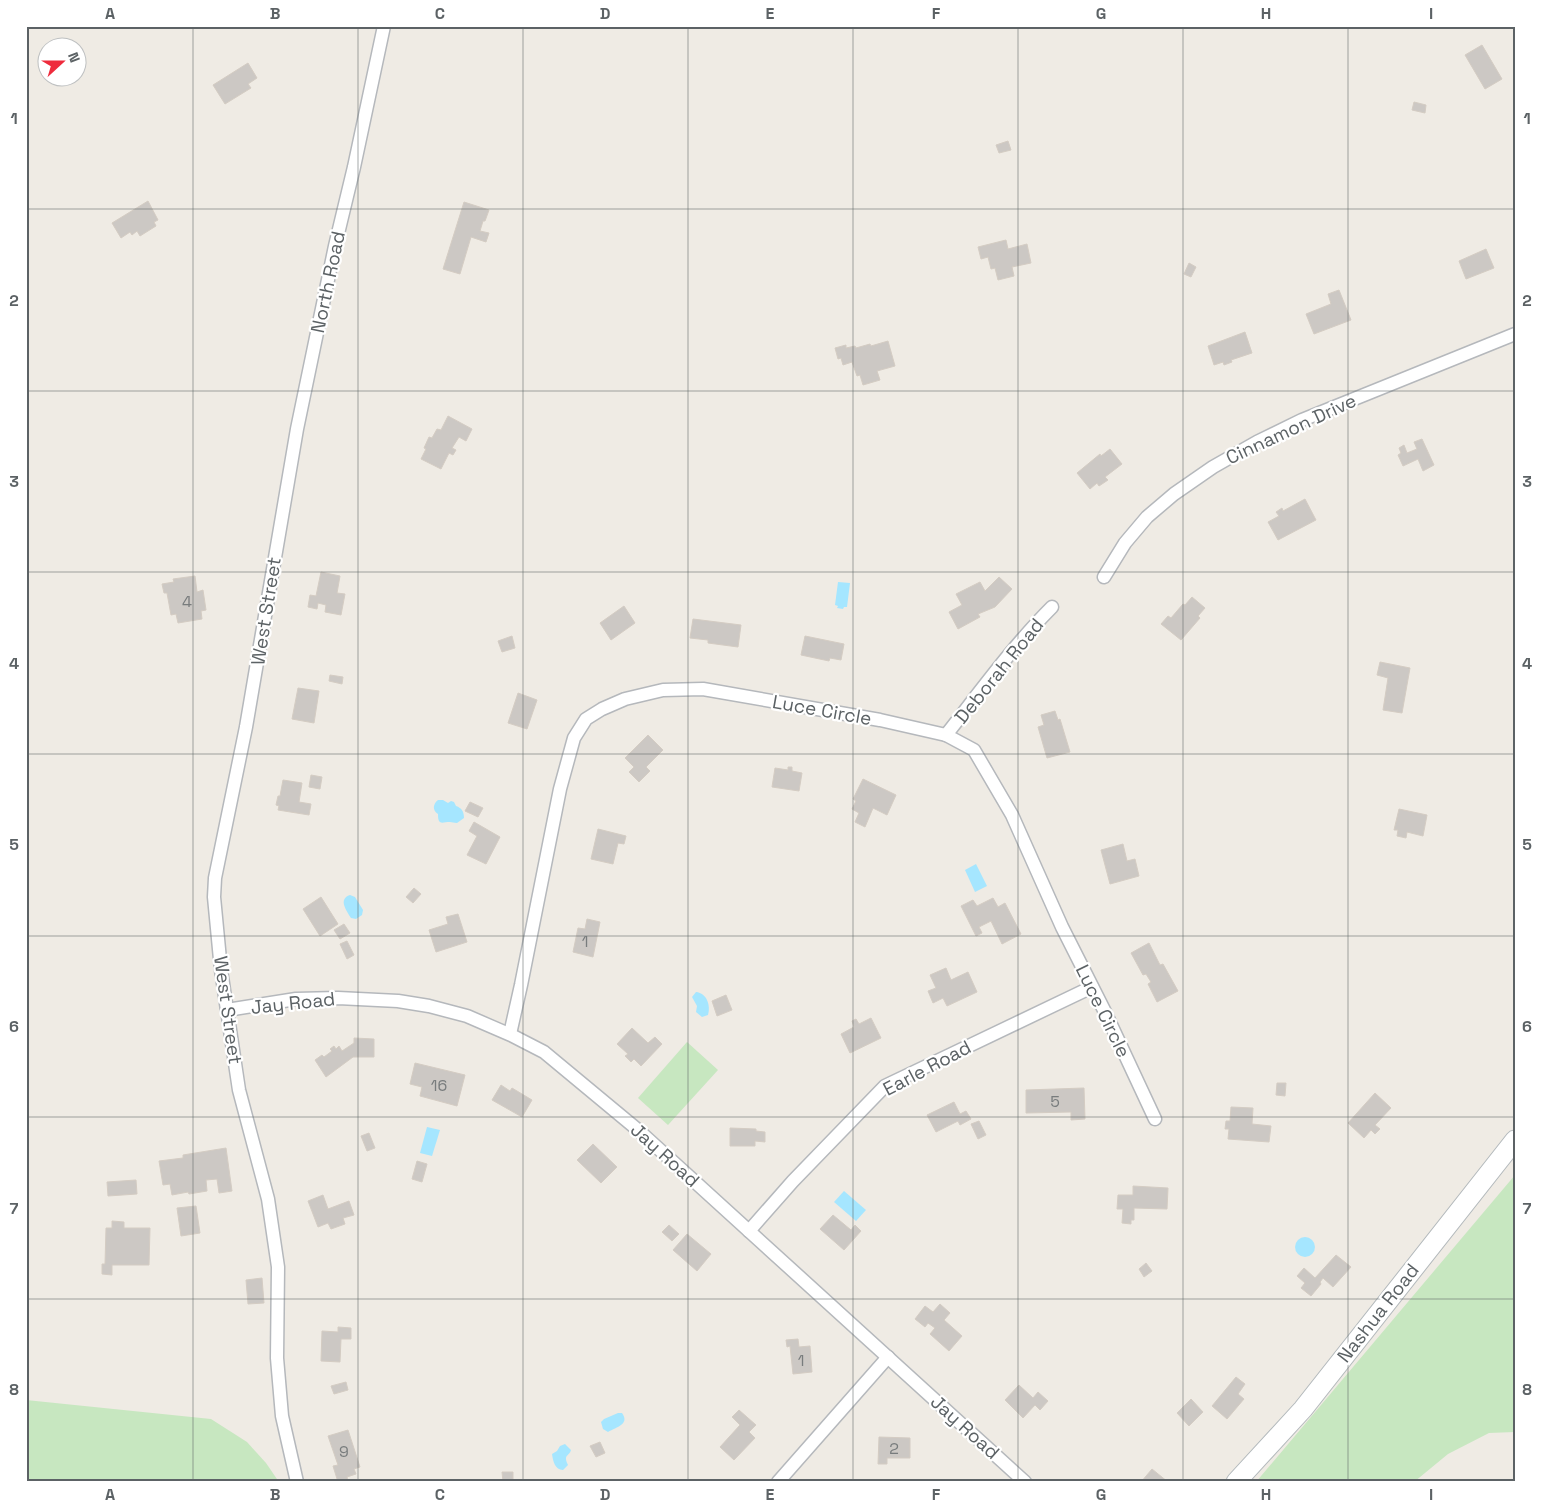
<svg xmlns="http://www.w3.org/2000/svg" width="1541" height="1508" font-family="'Space Grotesk',sans-serif">
<style>
.green{fill:#c7e7c0}
.water{fill:#a5e6ff}
.building{fill:#ccc8c4;stroke:#d4ccc3}
.lines{fill:none;stroke-linecap:round;stroke-linejoin:round}
.street-casing{stroke:#b5b8bc;stroke-width:15}
.secondary-casing{stroke:#b3b9bc;stroke-width:21}
.street{stroke:#fff;stroke-width:12}
.secondary{stroke:#fff;stroke-width:19}
.grid{fill:none;stroke:#5c6265;stroke-width:1;stroke-opacity:0.55}
.labels{text-anchor:middle;dominant-baseline:central;stroke-width:4.5;stroke-linejoin:round;paint-order:stroke}
.number-label{font-size:16px;fill:#787c7d}
.street-label{font-size:19px;fill:#5c6265;stroke:#fff}
.neatline{fill:none;stroke:#5c6265;stroke-width:2}
.grid-label{font-size:16px;text-anchor:middle;font-weight:bold;fill:#5c6265}
</style>
<rect width="100%" height="100%" fill="#efebe4"/>
<g class="green">
<polygon points="687,1042 718,1070 668,1125 638,1098"/>
<polygon points="1515,1175 1515,1432 1489,1433 1448,1454 1414,1482 1256,1482"/>
<polygon points="26,1400 211,1419 247,1442 266,1463 279,1482 26,1482"/>
</g>
<g class="water">
<polygon points="838,582 850,583 847,607 844,607 843,609 837,608 838,606 835,605"/>
<path d="M 438,800 L 443,800 L 448,803 L 451,801 L 454,802 L 456,806 C 462,808 464,812 464,818 L 457,823 C 454,823 452,822 450,822 C 442,822 438,826 438,814 C 432,810 433,804 438,800 Z"/>
<polygon points="976,864 987,886 975,892 965,870"/>
<path d="M 350,895 L 355,897 L 363,910 L 362,915 L 356,919 L 351,918 C 346,910 338,899 350,895 Z"/>
<path d="M 696,992 C 707,993 711,1006 708,1015 L 702,1017 L 696,1012 L 697,1006 L 692,997 Z"/>
<polygon points="427,1127 440,1130 432,1156 420,1153"/>
<polygon points="844,1191 866,1210 856,1221 834,1202"/>
<circle cx="1305" cy="1247" r="10"/>
<path d="M 618,1413 L 622,1413 C 630,1424 617,1427 608,1432 L 603,1429 L 601,1422 L 604,1419 Z"/>
<path d="M 565,1444 L 571,1450 C 569,1457 563,1454 568,1465 L 563,1470 C 555,1470 553,1461 552,1454 L 557,1451 L 560,1446 Z"/>
</g>
<g class="building">
<polygon points="1482,45 1502,79 1485,89 1465,55"/>
<polygon points="248,63 257,78 248,84 251,88 225,104 213,85"/>
<polygon points="1414,102 1426,105 1425,113 1412,110"/>
<polygon points="1008,141 1011,150 999,153 996,145"/>
<polygon points="148,201 158,220 154,222 156,226 140,236 137,231 132,235 130,232 121,238 112,223"/>
<polygon points="464,202 489,210 485,221 483,221 480,231 489,233 486,242 471,237 460,274 443,269"/>
<polygon points="1006,240 1008,249 1027,244 1031,263 1012,267 1014,276 998,280 995,268 991,269 988,257 981,259 978,247"/>
<polygon points="1486,249 1494,268 1466,279 1459,261"/>
<polygon points="1189,263 1196,267 1191,277 1184,274"/>
<polygon points="1339,290 1351,320 1314,334 1306,314 1331,304 1328,294"/>
<polygon points="1245,332 1252,353 1231,360 1232,362 1224,365 1223,362 1214,365 1208,346"/>
<polygon points="888,341 895,366 877,371 880,380 863,385 860,375 857,376 852,362 843,365 841,358 838,359 835,348 846,345 846,348 855,346 856,348 870,344 871,346"/>
<polygon points="448,416 472,429 466,441 459,437 452,448 456,450 453,455 449,453 441,469 421,459 426,449 424,448 429,437 432,438 437,429 441,430"/>
<polygon points="1422,439 1434,465 1423,471 1418,459 1403,466 1398,455 1401,453 1399,448 1404,445 1407,453 1417,449 1414,442"/>
<polygon points="1110,449 1122,464 1105,477 1108,480 1099,486 1097,483 1090,489 1077,473 1100,454 1101,456"/>
<polygon points="1305,499 1316,520 1278,540 1268,522 1279,516 1276,512 1282,508 1283,511"/>
<polygon points="321,572 340,576 337,593 345,594 341,615 325,612 326,605 318,603 317,609 308,607 310,595 316,596"/>
<polygon points="195,576 197,592 203,590 206,610 201,611 202,619 178,623 176,614 171,615 167,593 164,593 162,584 174,582 173,579"/>
<polygon points="999,577 1012,589 995,607 978,614 980,617 958,629 949,612 962,605 956,594 980,582 985,591"/>
<polygon points="1192,597 1205,608 1198,616 1200,618 1181,640 1161,624 1168,616 1171,618 1183,604 1185,605"/>
<polygon points="624,606 635,623 611,640 600,623"/>
<polygon points="693,619 741,625 738,647 708,643 708,640 690,638"/>
<polygon points="512,636 515,648 502,652 498,641"/>
<polygon points="805,636 844,644 841,660 830,658 829,661 801,655"/>
<polygon points="1380,662 1410,668 1402,713 1383,710 1388,678 1377,675"/>
<polygon points="330,675 343,677 342,684 329,681"/>
<polygon points="298,688 319,691 314,723 292,719"/>
<polygon points="518,693 537,700 527,729 508,723"/>
<polygon points="1055,711 1058,720 1060,719 1070,752 1047,758 1038,727 1044,725 1041,715"/>
<polygon points="648,735 663,750 646,767 650,771 639,782 629,772 634,767 625,758"/>
<polygon points="788,767 792,767 792,771 802,773 799,791 772,787 775,768 788,770"/>
<polygon points="311,775 322,777 320,789 309,787"/>
<polygon points="863,779 896,795 887,815 873,808 865,827 855,822 859,813 852,809 856,801 853,799"/>
<polygon points="283,780 302,783 299,802 311,804 309,815 278,810 279,806 276,805 278,796 280,796"/>
<polygon points="470,802 483,808 478,817 465,811"/>
<polygon points="1399,809 1427,815 1423,836 1407,832 1406,838 1397,836 1398,830 1394,830"/>
<polygon points="474,822 500,837 486,864 467,855 477,836 469,831"/>
<polygon points="598,829 626,836 624,844 618,843 613,864 591,859"/>
<polygon points="1123,844 1127,861 1135,859 1139,876 1110,884 1101,850"/>
<polygon points="414,888 421,894 413,903 406,897"/>
<polygon points="321,897 338,924 320,936 303,909"/>
<polygon points="993,898 998,907 1005,903 1021,934 1002,944 991,921 979,927 982,933 976,936 961,906 973,900 977,906"/>
<polygon points="458,914 467,942 436,952 429,930 448,924 446,917"/>
<polygon points="587,919 600,922 593,957 573,952 578,928 585,929"/>
<polygon points="344,924 350,933 340,939 334,930"/>
<polygon points="347,941 354,955 347,959 340,944"/>
<polygon points="1149,943 1160,965 1163,964 1178,991 1157,1002 1148,984 1151,982 1146,974 1143,975 1131,953"/>
<polygon points="946,968 951,980 968,972 977,992 947,1006 943,998 933,1003 928,991 936,988 930,975"/>
<polygon points="726,995 732,1010 717,1016 712,1001"/>
<polygon points="871,1018 881,1038 850,1053 841,1034 854,1027 852,1021 856,1019 859,1024"/>
<polygon points="632,1028 648,1043 655,1037 662,1044 641,1066 634,1059 631,1062 625,1056 628,1054 617,1044"/>
<polygon points="354,1038 374,1039 374,1057 353,1057 326,1077 315,1060 322,1055 324,1057 332,1051 330,1049 334,1046 336,1049 339,1046 342,1051 354,1043"/>
<polygon points="415,1063 465,1075 457,1106 420,1096 422,1087 410,1084"/>
<polygon points="1277,1083 1286,1083 1285,1096 1276,1095"/>
<polygon points="501,1085 510,1091 512,1088 532,1100 522,1117 492,1100"/>
<polygon points="1084,1088 1085,1119 1071,1120 1071,1112 1026,1113 1026,1090"/>
<polygon points="1375,1093 1391,1108 1375,1125 1380,1129 1375,1134 1371,1130 1364,1138 1348,1123"/>
<polygon points="954,1102 960,1114 966,1111 971,1119 960,1125 958,1121 936,1132 927,1115"/>
<polygon points="1231,1107 1253,1108 1252,1124 1271,1126 1269,1142 1228,1139 1229,1129 1225,1129 1226,1121 1230,1121"/>
<polygon points="979,1121 986,1135 978,1139 971,1124"/>
<polygon points="730,1128 756,1129 756,1131 765,1132 765,1142 755,1141 755,1146 730,1146"/>
<polygon points="369,1133 375,1148 367,1151 361,1136"/>
<polygon points="593,1144 617,1167 601,1183 577,1160"/>
<polygon points="226,1148 232,1191 219,1193 217,1179 206,1180 207,1191 189,1194 188,1192 172,1195 170,1184 163,1185 159,1161 183,1158 183,1155"/>
<polygon points="417,1161 427,1164 422,1182 412,1179"/>
<polygon points="136,1180 137,1194 108,1196 107,1182"/>
<polygon points="1133,1186 1168,1188 1167,1209 1134,1208 1134,1220 1131,1220 1131,1224 1122,1223 1123,1209 1117,1209 1118,1195 1133,1195"/>
<polygon points="323,1195 328,1209 349,1201 354,1215 343,1218 345,1224 331,1229 328,1223 318,1227 308,1201"/>
<polygon points="196,1206 200,1233 181,1236 177,1208"/>
<polygon points="833,1215 851,1230 855,1225 861,1231 844,1250 820,1229"/>
<polygon points="112,1221 124,1222 124,1228 150,1228 149,1265 112,1265 112,1275 102,1274 102,1264 105,1264 106,1228 112,1228"/>
<polygon points="669,1225 679,1234 672,1241 662,1232"/>
<polygon points="687,1234 711,1254 697,1271 673,1250"/>
<polygon points="1336,1255 1351,1267 1333,1287 1323,1278 1320,1282 1321,1284 1311,1296 1301,1288 1305,1283 1297,1276 1304,1268 1315,1278"/>
<polygon points="1146,1263 1152,1271 1144,1277 1139,1269"/>
<polygon points="262,1278 264,1303 248,1304 246,1280"/>
<polygon points="940,1304 950,1313 944,1320 962,1336 949,1351 930,1334 935,1328 928,1323 925,1327 915,1319 925,1306 933,1312"/>
<polygon points="338,1327 351,1328 351,1339 341,1339 340,1362 321,1361 322,1331 338,1332"/>
<polygon points="798,1339 799,1347 810,1346 812,1372 793,1374 790,1346 787,1347 786,1340"/>
<polygon points="1236,1377 1245,1384 1238,1394 1244,1399 1227,1419 1212,1406"/>
<polygon points="346,1382 348,1390 334,1394 331,1386"/>
<polygon points="1019,1385 1033,1398 1038,1392 1048,1401 1040,1410 1035,1405 1023,1418 1005,1400"/>
<polygon points="1191,1399 1203,1412 1189,1426 1177,1413"/>
<polygon points="739,1410 756,1425 749,1432 755,1438 734,1460 720,1447 740,1425 732,1417"/>
<polygon points="348,1430 360,1467 354,1469 356,1474 347,1477 348,1482 338,1482 333,1466 338,1465 328,1436"/>
<polygon points="879,1437 910,1438 910,1458 887,1458 887,1464 878,1464"/>
<polygon points="600,1442 605,1453 596,1457 590,1446"/>
<polygon points="1152,1469 1168,1482 1141,1482"/>
<polygon points="502,1472 513,1472 513,1482 503,1482"/>
</g>
<g class="lines">
<g class="street-casing">
<g id="street">
<polyline points="1104,577 1125,543 1147,517 1174,494 1213,467 1257,442 1302,420 1515,334"/>
<path d="M 946,735 C 980,692 1013,646 1052,607"/>
<polyline points="227,1010 296,999 338,998 398,1001 429,1006 467,1016 511,1035 544,1052 638,1130 1025,1482"/>
<polyline points="510,1034 521,985 560,789 574,738 586,719 602,709 625,699 663,690 703,689 880,720 946,735 974,750 1012,815 1062,927 1106,1014 1155,1119"/>
<polyline points="749,1231 793,1181 885,1086 1092,987"/>
<polyline points="297,1482 282,1416 277,1358 278,1267 268,1199 239,1090 221,970 214,897 215,878 246,727 297,429 335,246 354,167 384,26"/>
<polyline points="778,1482 888,1357"/>
</g>
</g>
<g class="secondary-casing">
<polyline id="secondary" points="1236,1482 1303,1409 1515,1140"/>
</g>
<use href="#street" class="street"/>
<use href="#secondary" class="secondary"/>
</g>
<path class="grid" d="M 193,26 L 193,1482M 358,26 L 358,1482M 523,26 L 523,1482M 688,26 L 688,1482M 853,26 L 853,1482M 1018,26 L 1018,1482M 1183,26 L 1183,1482M 1348,26 L 1348,1482M 26,209 L 1515,209M 26,391 L 1515,391M 26,572 L 1515,572M 26,754 L 1515,754M 26,936 L 1515,936M 26,1117 L 1515,1117M 26,1299 L 1515,1299"/>
<g class="labels">
<g class="number-label">
<text x="187" y="601">4</text>
<text x="585" y="941">1</text>
<text x="439" y="1085">16</text>
<text x="1055" y="1101">5</text>
<text x="801" y="1360">1</text>
<text x="894" y="1448">2</text>
<text x="344" y="1451">9</text>
</g>
<g class="street-label">
<text transform="translate(328 282) rotate(-78)">North Road</text>
<text transform="translate(1291 429) rotate(-25)">Cinnamon Drive</text>
<text transform="translate(266 611) rotate(-81)">West Street</text>
<text transform="translate(999 671) rotate(-51)">Deborah Road</text>
<text transform="translate(822 710) rotate(10)">Luce Circle</text>
<text transform="translate(293 1003) rotate(-6)">Jay Road</text>
<text transform="translate(228 1010) rotate(82)">West Street</text>
<text transform="translate(1103 1011) rotate(64)">Luce Circle</text>
<text transform="translate(927 1068) rotate(-28)">Earle Road</text>
<text transform="translate(665 1155) rotate(42)">Jay Road</text>
<text transform="translate(1378 1313) rotate(-52)">Nashua Road</text>
<text transform="translate(965 1427) rotate(42)">Jay Road</text>
</g>
</g>
<rect width="1541" height="1508" fill="none" stroke="#ffffff" stroke-width="55"/>
<g transform="translate(62 62) rotate(69)"><circle r="24" fill="#ffffff" stroke="#bec0c1"/>
<path d="M0-4L9 19L0 12L-9 19Z" fill="#ee2b3c"/>
<text y="-8" font-size="14" font-weight="bold" text-anchor="middle" fill="#5c6265">N</text>
</g>
<rect x="28" y="28" width="1486" height="1452" class="neatline"/>
<g class="grid-label">
<text x="110" y="19">A</text>
<text x="275" y="19">B</text>
<text x="440" y="19">C</text>
<text x="605" y="19">D</text>
<text x="770" y="19">E</text>
<text x="936" y="19">F</text>
<text x="1101" y="19">G</text>
<text x="1266" y="19">H</text>
<text x="1431" y="19">I</text>
<text x="14" y="124">1</text>
<text x="1527" y="124">1</text>
<text x="14" y="306">2</text>
<text x="1527" y="306">2</text>
<text x="14" y="487">3</text>
<text x="1527" y="487">3</text>
<text x="14" y="669">4</text>
<text x="1527" y="669">4</text>
<text x="14" y="850">5</text>
<text x="1527" y="850">5</text>
<text x="14" y="1032">6</text>
<text x="1527" y="1032">6</text>
<text x="14" y="1214">7</text>
<text x="1527" y="1214">7</text>
<text x="14" y="1395">8</text>
<text x="1527" y="1395">8</text>
<text x="110" y="1500">A</text>
<text x="275" y="1500">B</text>
<text x="440" y="1500">C</text>
<text x="605" y="1500">D</text>
<text x="770" y="1500">E</text>
<text x="936" y="1500">F</text>
<text x="1101" y="1500">G</text>
<text x="1266" y="1500">H</text>
<text x="1431" y="1500">I</text>
</g>
</svg>
